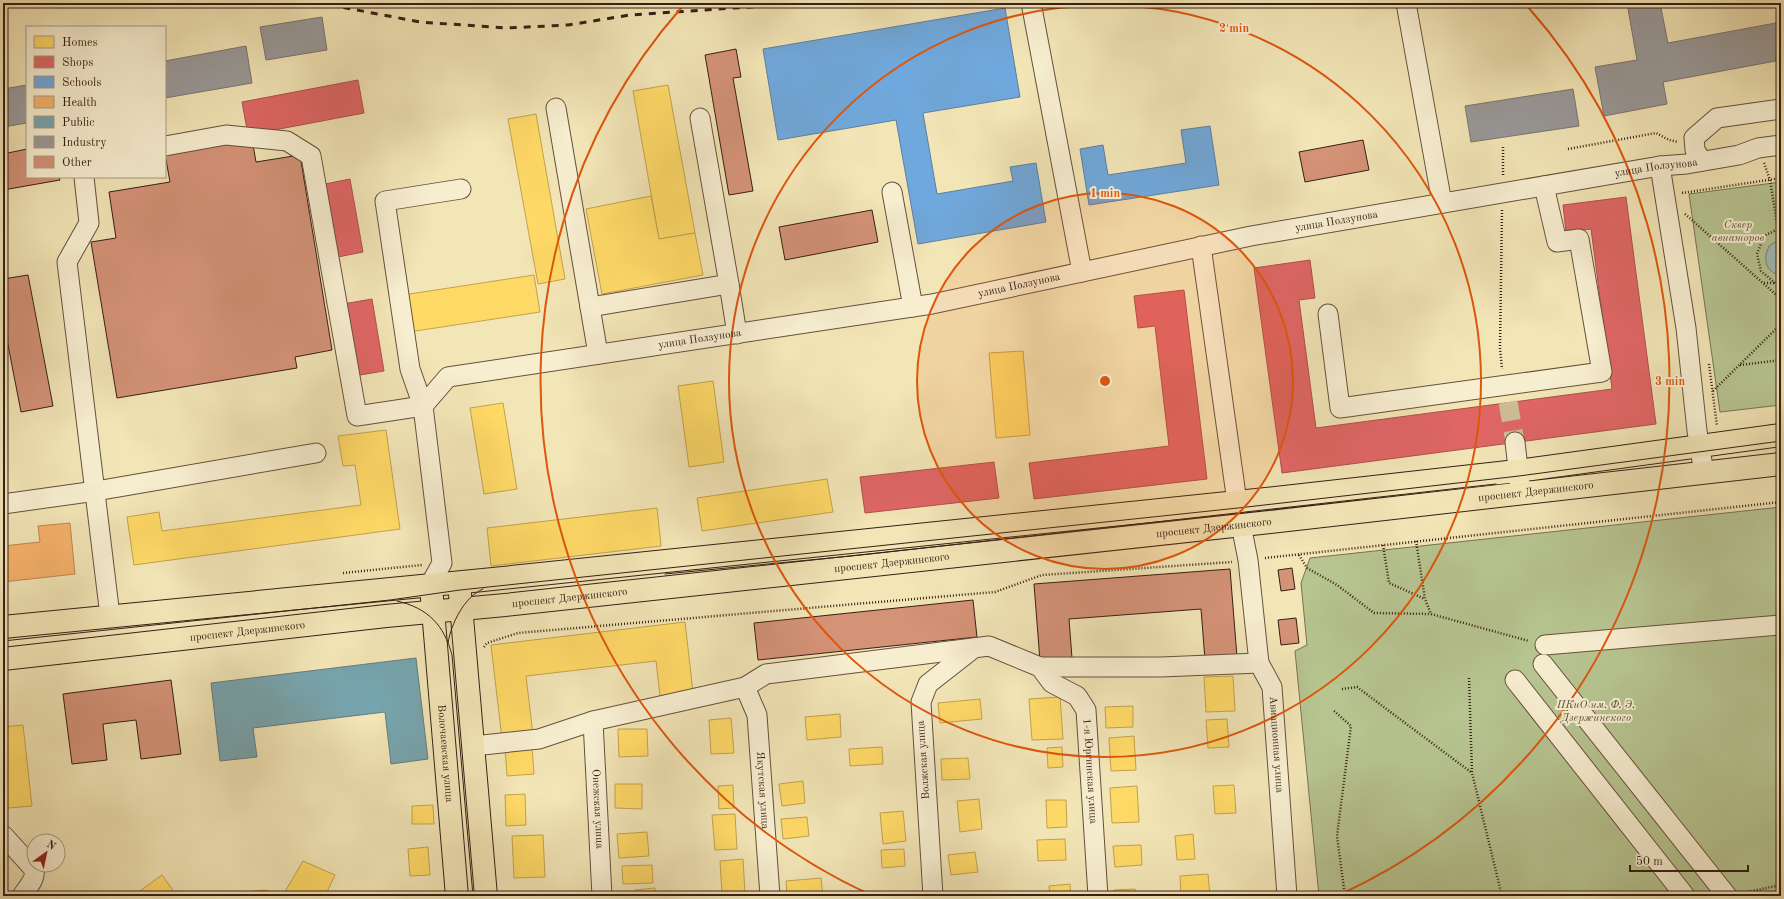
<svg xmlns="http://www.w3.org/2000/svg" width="1784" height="899" font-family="'Old Standard TT',serif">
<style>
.green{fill:#b7c591;stroke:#787253}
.water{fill:#a0bcb9;stroke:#767d77}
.homes{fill:#ffd966;stroke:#c3a14e}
.shops{fill:#e06666;stroke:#ae504e}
.schools{fill:#6fa8dc;stroke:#5e7fa0}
.health{fill:#f6b26b;stroke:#bd8651}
.public{fill:#76a5af;stroke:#637c81}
.industry{fill:#999;stroke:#7c7471}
.building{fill:#d49277;stroke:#381e15}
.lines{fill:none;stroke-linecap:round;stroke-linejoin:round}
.minor-tunnel{stroke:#cdbd96;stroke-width:19;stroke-dasharray:19 10;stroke-linecap:butt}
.minor-casing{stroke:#66503d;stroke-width:21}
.major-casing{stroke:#381e15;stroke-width:24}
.path{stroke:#381e15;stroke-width:2.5;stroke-dasharray:1 2;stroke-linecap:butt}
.minor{stroke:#f7eed0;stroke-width:19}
.major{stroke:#f2e5b6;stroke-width:22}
.tram{stroke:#381e15;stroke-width:1}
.rail{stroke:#381e15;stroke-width:3;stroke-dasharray:7 7;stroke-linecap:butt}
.ring{fill:none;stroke:#df560c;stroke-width:2}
.labels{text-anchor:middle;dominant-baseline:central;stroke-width:4;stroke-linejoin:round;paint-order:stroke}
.street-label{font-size:11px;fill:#381e15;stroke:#f7eed0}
.park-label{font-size:11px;font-style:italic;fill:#5e503a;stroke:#f7eed0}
.centre{fill:#df560c;stroke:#f7eed0;stroke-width:2}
.ring-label{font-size:12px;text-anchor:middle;font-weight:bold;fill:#df560c;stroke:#f7eed0;stroke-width:4;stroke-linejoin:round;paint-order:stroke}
</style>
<rect width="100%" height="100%" fill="#f2e5b6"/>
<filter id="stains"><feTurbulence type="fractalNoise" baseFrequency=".005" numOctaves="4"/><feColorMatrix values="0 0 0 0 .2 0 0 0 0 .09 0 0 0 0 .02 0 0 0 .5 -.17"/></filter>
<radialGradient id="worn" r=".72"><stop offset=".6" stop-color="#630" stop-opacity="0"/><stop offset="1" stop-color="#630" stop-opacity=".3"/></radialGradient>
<g class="green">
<polygon points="1781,182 1781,405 1720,412 1689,194"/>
<polygon points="1781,507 1781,896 1319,896 1295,651 1307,645 1301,583 1310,558"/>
</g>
<path class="water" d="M 1781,239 L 1781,275 C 1765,273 1762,257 1770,245 Z"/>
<g class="homes">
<polygon points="668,85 695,233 659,239 633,91"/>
<polygon points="536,114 565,279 538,284 508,119"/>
<polygon points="651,196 659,239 695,233 703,275 602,294 586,209"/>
<polygon points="534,275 540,312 409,332 403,295"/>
<polygon points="1023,351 1030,435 996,438 989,353"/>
<polygon points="713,381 724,462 689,467 678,386"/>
<polygon points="503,403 517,489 484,494 470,408"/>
<polygon points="386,430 400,529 134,565 127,517 159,512 162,531 361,505 355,465 343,466 338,436"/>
<polygon points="827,479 833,512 702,531 697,498"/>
<polygon points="657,508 661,546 491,566 487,528"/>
<polygon points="685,622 693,692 660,696 656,661 526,676 533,735 502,739 491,645"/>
<polygon points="1233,676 1235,711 1206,712 1204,677"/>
<polygon points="1060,697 1063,739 1032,740 1029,699"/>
<polygon points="980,699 982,719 940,723 938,703"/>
<polygon points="1133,706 1133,727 1106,728 1105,707"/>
<polygon points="840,714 841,737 807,740 805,717"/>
<polygon points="731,718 734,753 711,754 709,720"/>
<polygon points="1227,719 1229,747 1208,748 1206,720"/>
<polygon points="23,725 32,806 8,808 3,804 3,727"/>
<polygon points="618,729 647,729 648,756 619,757"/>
<polygon points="1134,736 1136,770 1111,771 1109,738"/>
<polygon points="532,746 534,774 507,776 505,747"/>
<polygon points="882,747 883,764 850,766 849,749"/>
<polygon points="1062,747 1063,767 1048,768 1047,748"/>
<polygon points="968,758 970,779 942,780 941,759"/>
<polygon points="803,781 805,803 782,806 779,784"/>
<polygon points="615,784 642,784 642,809 615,808"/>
<polygon points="733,785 734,808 719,809 718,786"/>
<polygon points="1234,785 1236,813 1215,814 1213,786"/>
<polygon points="1137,786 1139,822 1112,823 1110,788"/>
<polygon points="525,794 526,825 506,826 505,795"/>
<polygon points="979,799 982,829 960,832 957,801"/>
<polygon points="1046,800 1066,800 1067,827 1047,828"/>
<polygon points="433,805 434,824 412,824 412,806"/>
<polygon points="903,811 906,841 883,844 880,813"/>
<polygon points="735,814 737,849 715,850 712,815"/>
<polygon points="807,817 809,836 783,839 781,819"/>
<polygon points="647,832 649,856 619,858 617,834"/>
<polygon points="1193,834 1195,859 1177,860 1175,836"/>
<polygon points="543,835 545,877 514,878 512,836"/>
<polygon points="1065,839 1066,860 1038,861 1037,840"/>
<polygon points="1141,845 1142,865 1115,867 1113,846"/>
<polygon points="428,847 430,875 410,876 408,849"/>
<polygon points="904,849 905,866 882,868 881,850"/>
<polygon points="975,852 978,872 951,875 948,855"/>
<polygon points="743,859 745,894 722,895 720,861"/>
<polygon points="303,861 335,875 325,896 207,896 265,890 283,895"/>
<polygon points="652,865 653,883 623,884 622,866"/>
<polygon points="1208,874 1210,896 1181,896 1180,876"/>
<polygon points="162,875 177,896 139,896 137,893"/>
<polygon points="821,878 823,896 787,896 786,881"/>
<polygon points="1070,884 1071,896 1050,896 1049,886"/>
<polygon points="655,888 656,896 636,896 635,890"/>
<polygon points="1135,889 1136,896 1115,896 1114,890"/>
</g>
<g class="shops">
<polygon points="358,80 364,113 248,135 242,102"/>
<polygon points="350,179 363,252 338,257 325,184"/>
<polygon points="1626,197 1656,424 1282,473 1254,268 1310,260 1315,298 1299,300 1316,428 1612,389 1591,229 1566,232 1563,205"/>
<polygon points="1184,290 1207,479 1034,499 1029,463 1169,446 1155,326 1138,328 1134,296"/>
<polygon points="372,299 384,371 354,376 343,304"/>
<polygon points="994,462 999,498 865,513 860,477"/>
</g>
<g class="schools">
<polygon points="1005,8 1020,97 923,113 937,194 1013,181 1010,167 1036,163 1046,222 918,244 896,120 778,140 763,49"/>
<polygon points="1210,126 1219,185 1089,205 1080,149 1103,145 1108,175 1186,163 1181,130"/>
</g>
<polygon class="health" points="70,523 75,574 3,582 3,546 40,542 38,526"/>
<polygon class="public" points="416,658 428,759 391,764 385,712 253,728 257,757 220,761 211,683"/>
<g class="industry">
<polygon points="1627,3 1660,3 1668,43 1781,22 1781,60 1663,82 1667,104 1604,116 1595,67 1637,60"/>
<polygon points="322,17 327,50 266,60 260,27"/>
<polygon points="246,46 252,83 165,98 165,61"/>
<polygon points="27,85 27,123 3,127 3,89"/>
<polygon points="1573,89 1579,126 1471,142 1465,106"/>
</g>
<g class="building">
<polygon points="736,49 741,77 733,78 753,191 729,195 705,55"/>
<polygon points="252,139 256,162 300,155 332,350 295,357 297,368 117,398 91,242 116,238 109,192 170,182 165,154"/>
<polygon points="1363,140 1369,170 1305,182 1299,152"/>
<polygon points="27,149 27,177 59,177 60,180 3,190 3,154"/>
<polygon points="872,210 878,242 785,260 779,227"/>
<polygon points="3,220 6,239 3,240"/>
<polygon points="28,275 53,406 21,412 3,319 3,279"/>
<polygon points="1292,568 1295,589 1281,591 1278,570"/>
<polygon points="1230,569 1237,657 1205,660 1201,609 1069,619 1072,658 1040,661 1034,584"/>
<polygon points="973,600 977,637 758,660 754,623"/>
<polygon points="1296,618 1299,643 1281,645 1278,620"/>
<polygon points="171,680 181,754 141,759 136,720 103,724 107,760 72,764 63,694"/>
</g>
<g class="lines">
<polyline class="minor-tunnel" points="1508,402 1515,442"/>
<g class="minor-casing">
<g id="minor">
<polyline points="1406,3 1442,203"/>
<polyline points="1032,8 1082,272"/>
<polyline points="556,108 598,354"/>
<polyline points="165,146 226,135 287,141 311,156 357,416 423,406 410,369 385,201 461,189"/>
<polyline points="1702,161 1695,150 1694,138 1717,118 1781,109"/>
<polyline points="1660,166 1686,328 1697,431 1704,473"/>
<polyline points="84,177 89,223 67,262 110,616"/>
<polyline points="892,192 913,307"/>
<polyline points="1201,246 1237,502"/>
<polyline points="729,284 737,334"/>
<polyline points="590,307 729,284 700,118"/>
<polyline points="1328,314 1340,408 1602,372 1579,239 1557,242 1544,186"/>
<polyline points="1515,442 1520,486"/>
<polyline points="3,504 96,491 316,453"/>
<path id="s1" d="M 1241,525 L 1248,560 L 1259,663 L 1272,687 L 1287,896"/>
<path id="s2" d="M 430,585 L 442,563 L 423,406 L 448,377 L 932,304 L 1251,236 L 1660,166 L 1687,164 L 1739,155 L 1758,148 L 1781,145"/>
<polyline points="1545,645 1781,625"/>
<polyline points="1543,664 1727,896"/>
<path id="s3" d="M 1040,667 L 1052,683 L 1077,696 L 1086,710 L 1098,896"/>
<polyline points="1515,680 1685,896"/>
<path id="s4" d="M 745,687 L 757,715 L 770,896"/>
<path id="s5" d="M 593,721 L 602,896"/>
<polyline points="473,746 539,739 593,721 745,687 766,674 989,646 1040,667 1161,667 1259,663"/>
<path d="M 3,835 L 33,868 C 38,877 27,888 22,896"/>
<polyline points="933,896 921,702 928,684 974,648"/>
</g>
</g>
<g class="major-casing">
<g id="major">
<polyline points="460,594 486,896"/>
<path id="s6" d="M 432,598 L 457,896"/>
<polyline points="3,627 483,580 1266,499 1517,471 1781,435"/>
<path id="s7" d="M 3,659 L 386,616 L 505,605 L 1270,522 L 1781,464"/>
</g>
</g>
<g class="path">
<polyline points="1568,149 1656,133 1669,140 1678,142"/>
<polyline points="1764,163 1770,180 1778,229"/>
<polyline points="1503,175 1503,146"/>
<polyline points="1682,193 1781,178"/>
<polyline points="1502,210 1500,348 1502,369"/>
<polyline points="1685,214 1781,299"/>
<polyline points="1764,283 1781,283"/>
<polyline points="1775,283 1761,271 1757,254 1764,236 1778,229 1781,230"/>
<polyline points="1709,364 1717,426"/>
<polyline points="1740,365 1781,360"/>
<polyline points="1713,391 1781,324"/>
<polyline points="1416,541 1425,599 1431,614 1529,641"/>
<polyline points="1383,545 1389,583 1425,599"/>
<polyline points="1299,555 1307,568 1337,585 1374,613 1431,614"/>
<polyline points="1265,558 1781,502"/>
<polyline points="343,573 422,565"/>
<polyline points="484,647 487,643 518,633 995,592 1042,575 1232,562"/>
<polyline points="1469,678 1472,773 1502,896"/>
<polyline points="1342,689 1357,687 1472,773"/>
<polyline points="1334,711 1351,726 1337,836 1345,896"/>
<polyline points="1742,893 1781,885"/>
</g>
<use href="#minor" class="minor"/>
<use href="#major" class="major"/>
<g class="tram">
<polyline points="665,574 861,555 1496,484"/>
<path d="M 397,601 C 428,608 444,625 452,655 L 473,896"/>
<polyline points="3,641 390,600 460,590 1238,508 1519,476 1781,441"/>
<path d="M 448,643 C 451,624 464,597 483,589"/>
</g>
<polyline class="rail" points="330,3 346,8 420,22 506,28 568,25 630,15 779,5 842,3"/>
</g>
<circle cx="1105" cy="381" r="188" fill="#df560c" fill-opacity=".12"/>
<g class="ring">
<circle cx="1105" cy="381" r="188"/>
<circle cx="1105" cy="381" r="376"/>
<path d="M871 895A565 565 0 0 1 682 7M1528 7A565 565 0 0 1 1339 895"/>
</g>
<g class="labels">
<g class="street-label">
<text stroke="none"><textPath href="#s2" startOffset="1448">улица Ползунова</textPath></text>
<text stroke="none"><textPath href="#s2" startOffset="1124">улица Ползунова</textPath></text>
<text stroke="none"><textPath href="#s2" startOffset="800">улица Ползунова</textPath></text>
<text stroke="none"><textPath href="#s2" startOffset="476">улица Ползунова</textPath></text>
<text stroke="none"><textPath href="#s7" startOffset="1542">проспект Дзержинского</textPath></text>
<text stroke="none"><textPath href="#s7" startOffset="1218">проспект Дзержинского</textPath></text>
<text stroke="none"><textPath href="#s7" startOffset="894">проспект Дзержинского</textPath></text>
<text stroke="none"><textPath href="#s7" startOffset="570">проспект Дзержинского</textPath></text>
<text stroke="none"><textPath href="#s7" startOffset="246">проспект Дзержинского</textPath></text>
<text stroke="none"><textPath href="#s1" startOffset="224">Авиационная улица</textPath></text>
<text stroke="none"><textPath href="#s6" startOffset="156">Волочаевская улица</textPath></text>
<text transform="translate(924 760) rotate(-94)">Волжская улица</text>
<text stroke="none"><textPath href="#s3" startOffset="126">1-я Юргинская улица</textPath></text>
<text stroke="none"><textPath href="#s4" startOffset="106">Якутская улица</textPath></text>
<text stroke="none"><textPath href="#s5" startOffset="88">Онежская улица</textPath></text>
</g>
<g class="park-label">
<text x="1738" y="225">Сквер<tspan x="1738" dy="13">авиаторов</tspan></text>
<text x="1596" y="705">ПКиО им. Ф. Э.<tspan x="1596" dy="13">Дзержинского</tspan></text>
</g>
</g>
<circle cx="1105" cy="381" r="6" class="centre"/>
<g class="ring-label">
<text x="1234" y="32">2 min</text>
<text x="1105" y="197">1 min</text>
<text x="1670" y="385">3 min</text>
</g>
<rect width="1784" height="899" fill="none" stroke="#f2e5b6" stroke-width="16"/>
<rect x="4" y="4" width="1776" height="891" fill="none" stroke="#381e15" stroke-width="2"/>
<rect x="8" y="8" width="1768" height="883" fill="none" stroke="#381e15"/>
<rect x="26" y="26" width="140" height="152" fill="#f7eed0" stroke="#ab9b85"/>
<rect x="34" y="36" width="20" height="12" fill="#ffd966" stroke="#ab9b85"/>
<text x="62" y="46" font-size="12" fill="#381e15">Homes</text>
<rect x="34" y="56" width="20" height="12" fill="#e06666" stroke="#ab9b85"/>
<text x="62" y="66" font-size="12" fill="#381e15">Shops</text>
<rect x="34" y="76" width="20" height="12" fill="#6fa8dc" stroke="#ab9b85"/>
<text x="62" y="86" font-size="12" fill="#381e15">Schools</text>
<rect x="34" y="96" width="20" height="12" fill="#f6b26b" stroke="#ab9b85"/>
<text x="62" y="106" font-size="12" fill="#381e15">Health</text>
<rect x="34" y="116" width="20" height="12" fill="#76a5af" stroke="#ab9b85"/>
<text x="62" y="126" font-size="12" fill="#381e15">Public</text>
<rect x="34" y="136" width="20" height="12" fill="#999999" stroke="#ab9b85"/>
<text x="62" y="146" font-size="12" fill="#381e15">Industry</text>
<rect x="34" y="156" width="20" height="12" fill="#d49277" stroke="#ab9b85"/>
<text x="62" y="166" font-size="12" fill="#381e15">Other</text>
<g transform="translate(46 853) rotate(33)"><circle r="19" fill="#f7eed0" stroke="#ab9b85"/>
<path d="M0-3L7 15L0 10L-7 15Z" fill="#8f2418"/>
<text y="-6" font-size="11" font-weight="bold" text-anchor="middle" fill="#381e15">N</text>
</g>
<path d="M1630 865v6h118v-6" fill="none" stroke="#381e15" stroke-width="2"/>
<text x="1636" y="865" font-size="12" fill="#381e15" stroke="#f7eed0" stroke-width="3" paint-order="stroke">50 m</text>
<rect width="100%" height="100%" filter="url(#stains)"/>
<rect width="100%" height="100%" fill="url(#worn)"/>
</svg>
